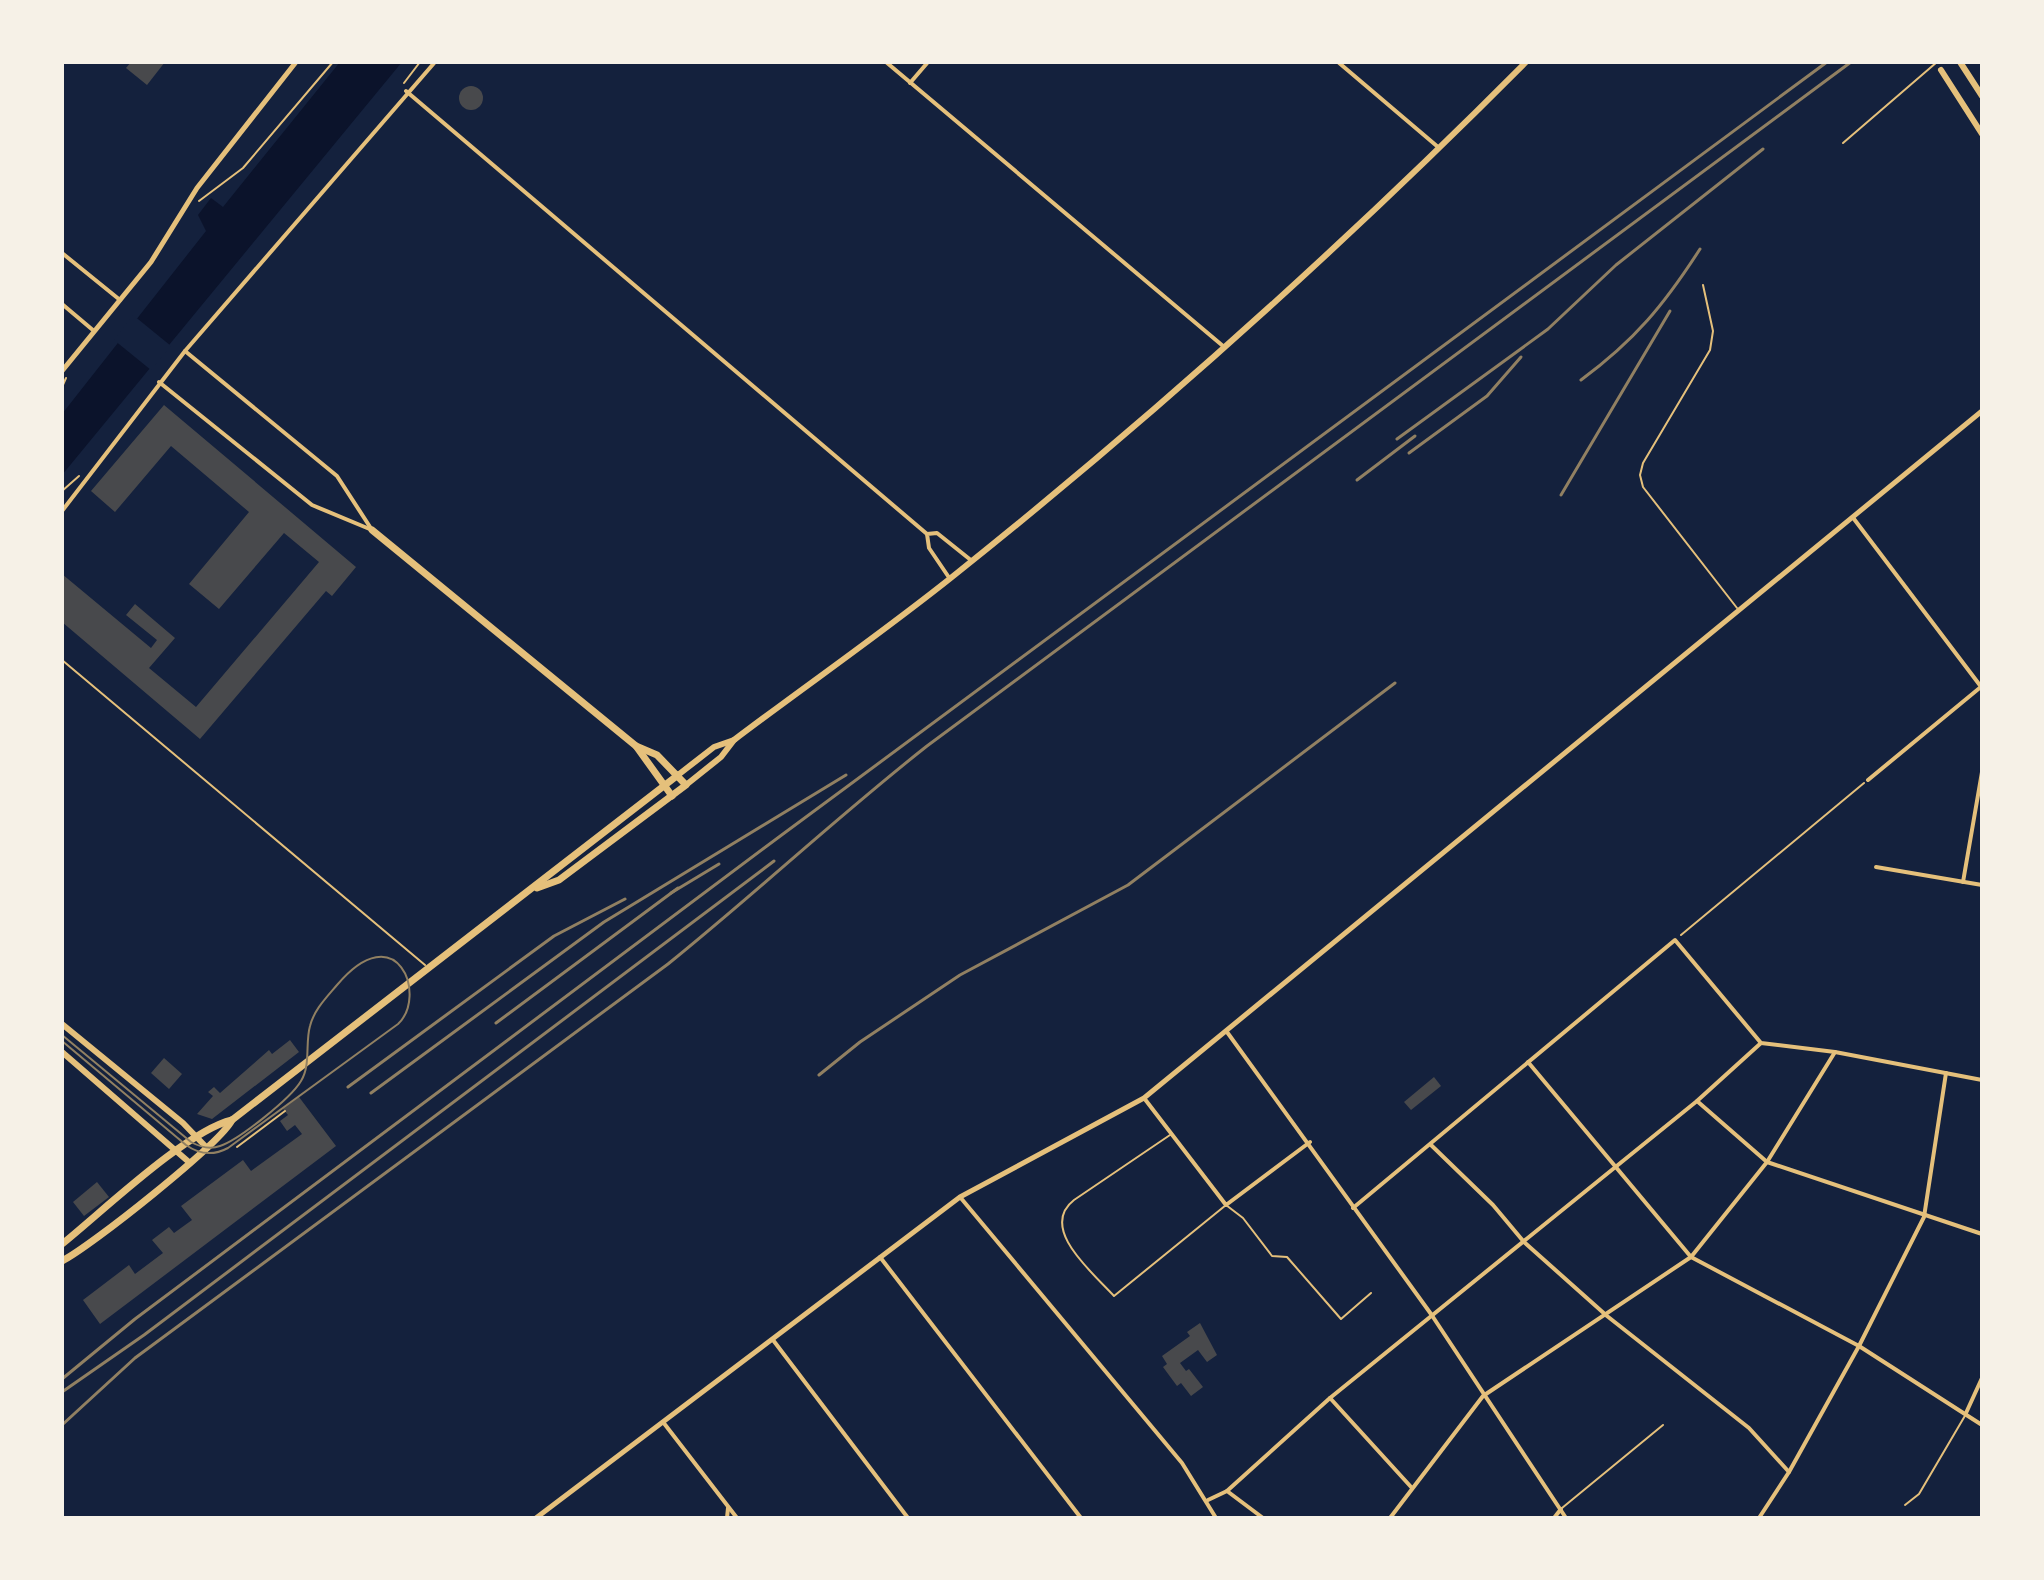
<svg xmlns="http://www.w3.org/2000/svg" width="2044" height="1580" font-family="Quicksand,sans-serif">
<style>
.water{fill:#0b132b}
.pier{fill:#14213d}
.building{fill:#48494c}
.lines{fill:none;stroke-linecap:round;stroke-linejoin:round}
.path{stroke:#e5c07b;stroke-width:2}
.service{stroke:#e5c07b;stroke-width:2}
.minor{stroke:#e5c07b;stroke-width:4}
.tertiary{stroke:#e5c07b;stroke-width:5}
.secondary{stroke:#e5c07b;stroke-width:6}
.primary{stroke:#e5c07b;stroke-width:7}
.tram{stroke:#918062;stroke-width:2}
.rail{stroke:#918062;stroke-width:3}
</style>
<rect width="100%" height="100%" fill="#14213d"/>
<polygon class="water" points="340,62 402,62 62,475 62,414 206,231 198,215 211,198 223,207"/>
<polygon class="pier" points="133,315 171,346 151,370 114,340"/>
<g class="building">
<polygon points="131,62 165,62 147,85 126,68"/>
<circle cx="471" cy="98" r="12"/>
<polygon points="164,405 356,567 332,596 326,591 200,739 62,622 62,574 151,648 157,640 126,615 135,604 175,638 149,668 196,707 319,562 284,533 219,609 189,584 249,512 171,446 115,512 91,491"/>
<polygon points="290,1040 299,1052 212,1119 197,1114 213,1096 208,1092 214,1087 220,1093 269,1050 272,1054"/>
<polygon points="164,1058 182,1074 169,1089 151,1073"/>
<polygon points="1434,1077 1441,1086 1411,1110 1404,1102"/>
<polygon points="299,1097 336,1146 100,1324 83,1300 129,1265 135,1274 163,1253 152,1240 169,1227 174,1233 192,1220 181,1206 243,1160 251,1171 302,1134 295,1125 287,1131 280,1121 288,1115 283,1109"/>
<polygon points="97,1182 109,1197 84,1216 73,1202"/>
<polygon points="1200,1323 1217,1355 1207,1362 1198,1350 1180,1363 1186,1371 1189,1369 1203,1387 1191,1396 1181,1383 1177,1386 1163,1367 1167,1364 1162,1356 1190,1336 1187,1332"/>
</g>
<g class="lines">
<g class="path">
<polyline points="404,83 420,62"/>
<polyline points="199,201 243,168 333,62"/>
<polyline points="62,387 66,378"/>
<polyline points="62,491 79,476"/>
<polyline points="1681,935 1864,783"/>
<polyline points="237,1147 285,1111"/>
</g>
<g class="service">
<polyline points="1843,143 1937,62"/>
<polyline points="1703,285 1713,331 1710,350 1643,463 1640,475 1643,487 1737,608"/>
<polyline points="62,660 425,965"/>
<path d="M 1170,1135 L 1074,1200 C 1038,1228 1093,1273 1114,1296 L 1226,1205 L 1243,1218 L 1272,1256 L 1287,1257 L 1341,1319 L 1371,1293"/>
<polyline points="1905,1505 1919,1494 1966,1414"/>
<polyline points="1562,1508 1663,1425"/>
</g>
<g class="minor">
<polyline points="886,62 1223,346"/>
<polyline points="1338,62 1438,147"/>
<polyline points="910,83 928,62"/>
<polyline points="406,91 927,534"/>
<polyline points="62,253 120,300"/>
<polyline points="62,304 94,331"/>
<polyline points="185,351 337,476 372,530"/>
<polyline points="159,382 312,505 372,530"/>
<polyline points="62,511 185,351 435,62"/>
<polyline points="1854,519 1982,688"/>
<polyline points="950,579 929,548 927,534 937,533 972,561"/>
<polyline points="1868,780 1982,686"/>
<polyline points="1876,867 1982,885"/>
<polyline points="1963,882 1982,772"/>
<polyline points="1227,1032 1431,1314 1566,1518"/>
<polyline points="1528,1062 1691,1257 1859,1346 1982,1425"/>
<polyline points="1144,1098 1226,1205 1310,1142"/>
<polyline points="1697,1101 1767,1162 1982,1234"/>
<polyline points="1431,1145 1493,1205 1524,1242 1607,1316 1749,1428 1789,1472"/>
<polyline points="960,1197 1182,1463 1216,1518"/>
<polyline points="1353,1208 1675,940 1761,1043 1835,1052 1982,1080"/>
<polyline points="880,1257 1081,1518"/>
<polyline points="773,1340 908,1518"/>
<polyline points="1330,1398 1412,1488"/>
<polyline points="1966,1413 1982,1378"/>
<polyline points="663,1422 737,1518"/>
<polyline points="1227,1491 1263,1518"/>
<polyline points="1208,1500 1227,1491 1330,1398 1697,1101 1761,1043"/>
<polyline points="727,1518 728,1508"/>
<polyline points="1390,1518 1483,1396 1691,1257 1767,1162 1835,1052"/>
<polyline points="1554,1518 1561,1509"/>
<polyline points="1759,1518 1789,1472 1859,1346 1924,1217 1946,1073"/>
</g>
<g class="tertiary">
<polyline points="62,371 151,262 197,188 296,62"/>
<polyline points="536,1518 960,1197 1144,1098 1982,411"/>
</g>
<g class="secondary">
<polyline points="1960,62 1982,96"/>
<polyline points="1941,70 1982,134"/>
<polyline points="678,775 714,747 734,740"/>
<path d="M 686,785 L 721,757 L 734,740 C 808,684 885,631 957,573 C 1156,414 1346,243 1526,62"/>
<polyline points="62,1024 183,1123 207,1148"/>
<polyline points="62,1052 190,1163"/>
</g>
<g class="primary">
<polyline points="372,530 636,746 657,755 686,785 559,880 537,888"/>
<polyline points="636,746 672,796"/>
<path d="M 62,1244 C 102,1212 186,1131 232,1120 L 678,775"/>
<path d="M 62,1261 C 90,1247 220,1144 232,1120"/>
</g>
<path class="tram" d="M 62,1035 L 191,1142 C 200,1147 209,1150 220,1146 C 239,1140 291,1098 301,1081 C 311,1065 305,1043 310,1026 C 314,1010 326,998 337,985 C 397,914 428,996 398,1024 L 228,1148 C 213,1156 200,1155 186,1145 L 62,1041"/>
<g class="rail">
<path d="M 1581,380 C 1635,340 1664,305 1700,249"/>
<polyline points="1397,439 1548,329 1616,265 1763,149"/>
<polyline points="1409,453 1487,396 1521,357"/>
<polyline points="1357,480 1415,436"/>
<polyline points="1561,495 1670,311"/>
<polyline points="671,893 719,864"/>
<polyline points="496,1023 678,888"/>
<polyline points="819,1075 860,1042 960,975 1128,885 1395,683"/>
<polyline points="348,1087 554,936 625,899"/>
<polyline points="371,1093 604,922 846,775"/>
<polyline points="62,1379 135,1319 783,834 1827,62"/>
<polyline points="62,1392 144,1335 774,861"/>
<path d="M 62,1425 L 135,1358 L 668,964 C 756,893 838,816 927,746 L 1851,62"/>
</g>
</g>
<rect width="2044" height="1580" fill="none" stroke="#f6f1e7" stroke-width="128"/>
</svg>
